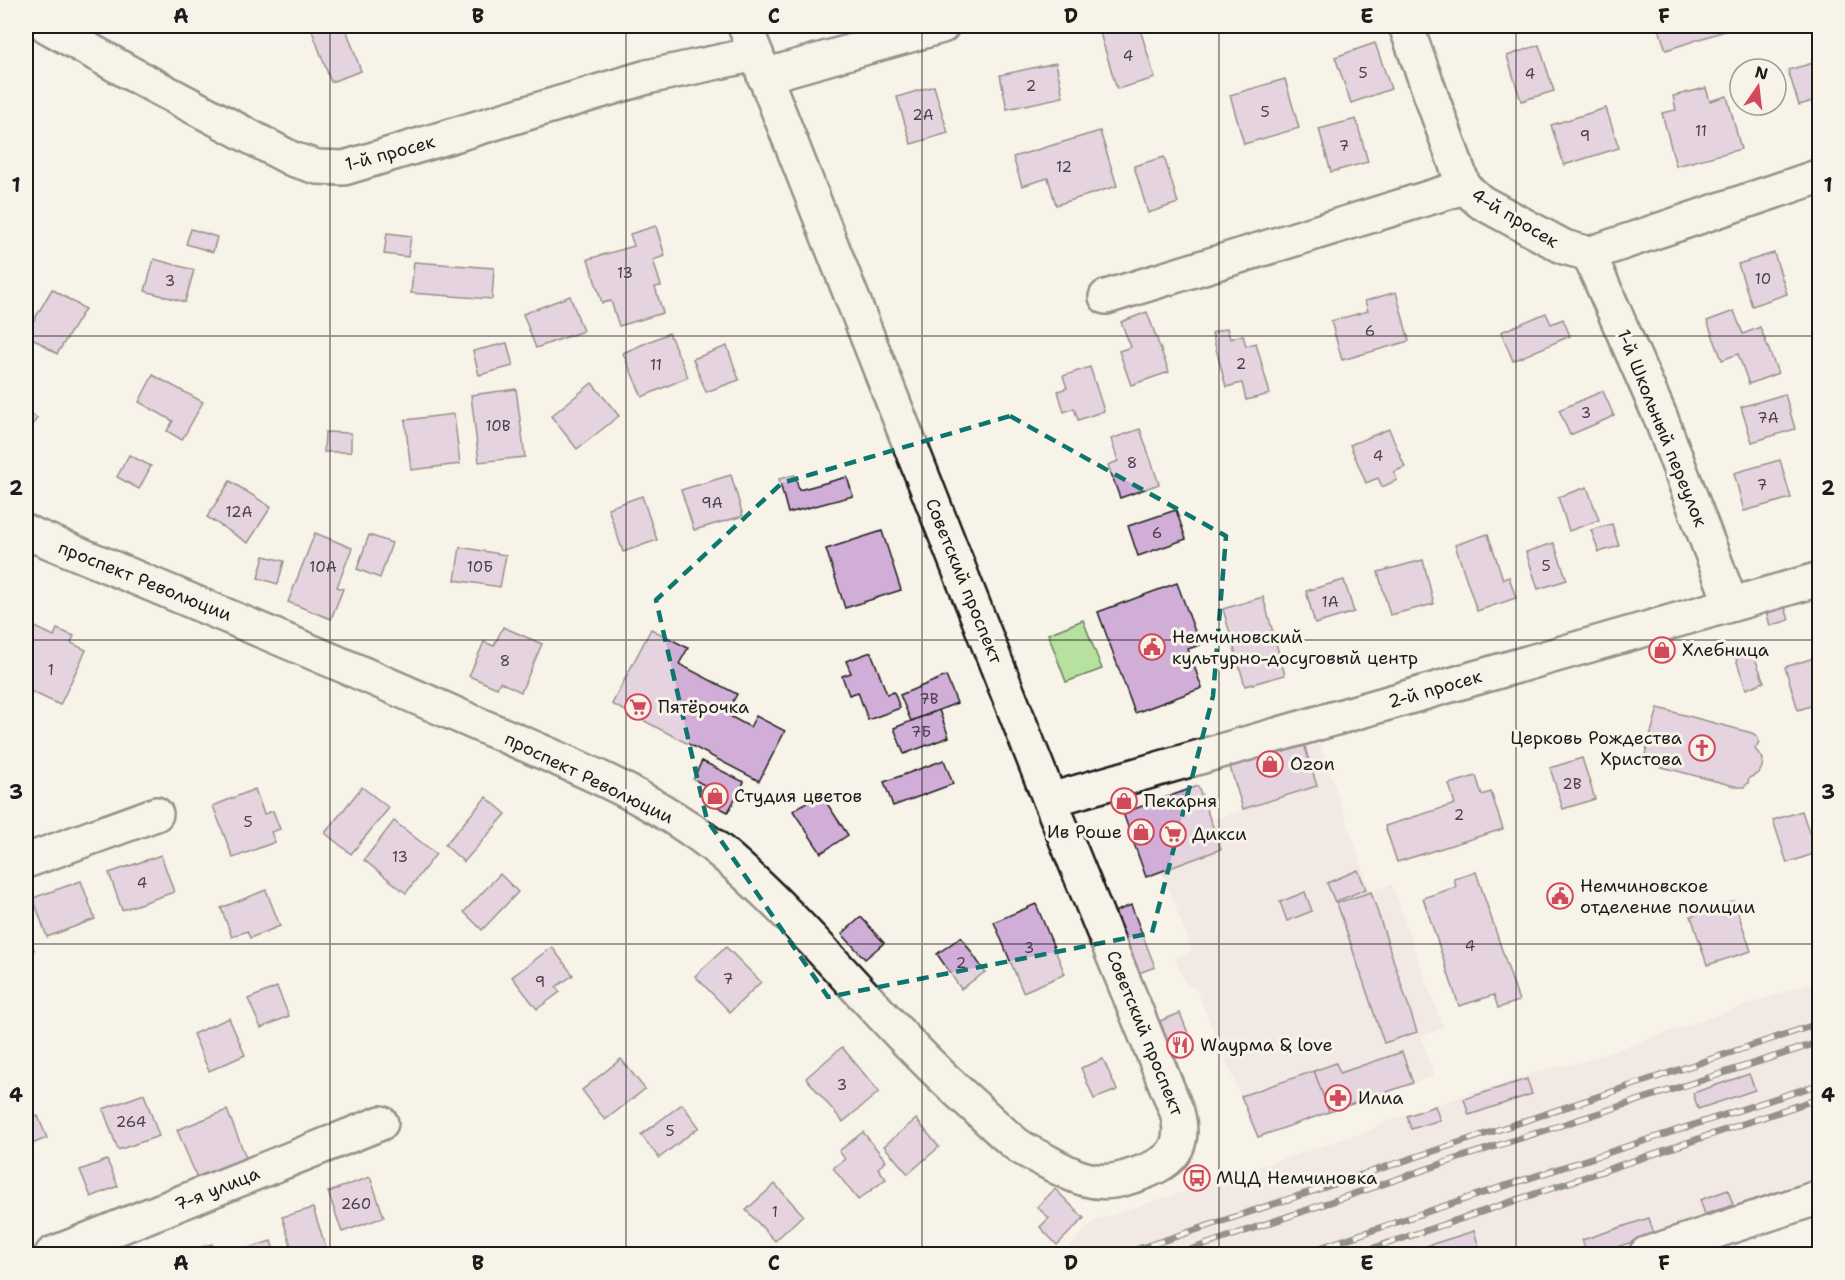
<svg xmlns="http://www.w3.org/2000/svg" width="1845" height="1280" font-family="'Shantell Sans',sans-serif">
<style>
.built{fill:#ecdee3}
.green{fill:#b6e19e;stroke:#697e5d;stroke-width:1.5}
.building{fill:#d1aed7;stroke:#1c1c1c;stroke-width:1.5}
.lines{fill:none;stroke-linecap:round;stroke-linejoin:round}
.minor-casing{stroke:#1c1c1c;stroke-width:38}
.minor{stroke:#f7f3e8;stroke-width:33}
.rail-casing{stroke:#1c1c1c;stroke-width:7}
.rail{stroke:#f7f3e8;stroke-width:4.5;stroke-dasharray:14;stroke-linecap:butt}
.marked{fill:none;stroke:#0f766e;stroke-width:4.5;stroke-dasharray:12 8;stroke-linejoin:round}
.grid{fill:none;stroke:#1c1c1c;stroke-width:1.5;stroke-opacity:0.55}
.labels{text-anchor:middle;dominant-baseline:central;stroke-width:6;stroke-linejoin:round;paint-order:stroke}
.number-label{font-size:15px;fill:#49404b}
.street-label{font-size:18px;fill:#1c1c1c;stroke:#f7f3e8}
.poi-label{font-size:18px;fill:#1c1c1c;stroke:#f7f3e8;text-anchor:start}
.neatline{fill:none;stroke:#1c1c1c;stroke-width:2}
.grid-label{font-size:20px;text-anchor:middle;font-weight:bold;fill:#1c1c1c}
</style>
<rect width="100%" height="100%" fill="#f7f3e8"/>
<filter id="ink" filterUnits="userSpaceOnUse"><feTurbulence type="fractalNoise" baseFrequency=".0167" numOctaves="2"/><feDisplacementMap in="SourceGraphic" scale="12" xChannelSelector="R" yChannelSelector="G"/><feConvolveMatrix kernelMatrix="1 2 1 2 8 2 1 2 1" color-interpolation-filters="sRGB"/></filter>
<g filter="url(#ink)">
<g class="built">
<polygon points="1319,740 1371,891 1392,884 1443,1028 1421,1036 1434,1076 1413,1083 1401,1052 1340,1073 1336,1063 1329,1112 1258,1137 1195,987 1185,984 1175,958 1192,951 1162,871 1221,849 1211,820 1317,786 1304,744"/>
<polygon points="1819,980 1819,1179 1597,1254 1061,1254 1096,1220 1374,1129 1379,1124 1441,1103 1547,1069 1581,1062"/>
</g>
<polygon class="green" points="1083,620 1102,669 1066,682 1048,634"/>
<g class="building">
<polygon points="318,26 345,26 361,71 331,82 311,28"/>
<polygon points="1126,26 1139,26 1155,78 1117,89 1100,33"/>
<polygon points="1658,26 1737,26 1737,27 1666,50"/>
<polygon points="1375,43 1391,89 1351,103 1335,57"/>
<polygon points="1539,45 1554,91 1521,101 1507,56"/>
<polygon points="1820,61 1820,99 1799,105 1788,70"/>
<polygon points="1056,63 1063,97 1007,109 1000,75"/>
<polygon points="1285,79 1299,128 1244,144 1230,95"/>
<polygon points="934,86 948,133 911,144 897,97"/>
<polygon points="1706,88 1710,101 1727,96 1741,149 1676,166 1662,113 1676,110 1673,96"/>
<polygon points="1606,108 1619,148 1564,165 1551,125"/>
<polygon points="1356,119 1368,162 1331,172 1319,129"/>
<polygon points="1100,131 1117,186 1056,205 1048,178 1022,186 1013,157"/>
<polygon points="1164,157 1178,203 1148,213 1134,166"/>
<polygon points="656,226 665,256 653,260 661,286 655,287 663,313 619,326 611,301 602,303 588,259 634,246 630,234"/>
<polygon points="191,229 217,237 213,252 186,244"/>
<polygon points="387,233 411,236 408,257 384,254"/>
<polygon points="1774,253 1787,294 1752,306 1738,264"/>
<polygon points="154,259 194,270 185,302 145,291"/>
<polygon points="414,262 494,268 492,299 411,293"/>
<polygon points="52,289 85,309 57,354 26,334"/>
<polygon points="1396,292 1409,341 1342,360 1331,321 1368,311 1365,301"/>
<polygon points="570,296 583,331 536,348 523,314"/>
<polygon points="1734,311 1743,334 1760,327 1778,373 1749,384 1738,354 1722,360 1707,321"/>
<polygon points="1147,312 1169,372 1131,385 1119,351 1131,347 1121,322"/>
<polygon points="1546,313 1551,324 1563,319 1570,336 1513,361 1501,332"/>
<polygon points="1227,328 1230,339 1243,335 1246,346 1256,343 1270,394 1246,400 1242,383 1226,387 1212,333"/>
<polygon points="669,333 688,377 642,397 623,353"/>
<polygon points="507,343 513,366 479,375 473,351"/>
<polygon points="727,346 739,380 706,392 693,359"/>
<polygon points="1090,367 1104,411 1078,420 1074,408 1064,412 1058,391 1067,388 1063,376"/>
<polygon points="153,375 203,402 182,440 167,431 173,421 139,402"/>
<polygon points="592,383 619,416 577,449 551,416"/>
<polygon points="516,389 525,457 479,462 471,395"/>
<polygon points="1603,391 1614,416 1570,435 1559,410"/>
<polygon points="1785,394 1795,429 1752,442 1741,407"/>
<polygon points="26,410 37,418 26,435"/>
<polygon points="454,414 460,464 411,470 405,420"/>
<polygon points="1140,429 1159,484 1120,498 1108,465 1118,461 1111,439"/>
<polygon points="1389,429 1405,467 1394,472 1397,480 1382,487 1378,478 1366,483 1350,445"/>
<polygon points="325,432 351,433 351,452 324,452"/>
<polygon points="129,455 151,466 139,489 117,477"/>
<polygon points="1780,460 1791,498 1744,511 1734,473"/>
<polygon points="731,475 743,516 694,530 681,490"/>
<polygon points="795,475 799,490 847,477 853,496 788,513 779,479"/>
<polygon points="230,481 271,507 248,543 207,517"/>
<polygon points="1587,487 1599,520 1569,531 1558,497"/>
<polygon points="642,496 657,540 623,552 608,508"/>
<polygon points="1176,510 1186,539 1138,556 1128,526"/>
<polygon points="1612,524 1619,546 1599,552 1591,530"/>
<polygon points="882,531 901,590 845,608 826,549"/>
<polygon points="315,533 352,548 337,587 343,589 331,619 288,602"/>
<polygon points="1488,534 1503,579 1509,577 1516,598 1477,611 1455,545"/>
<polygon points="369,535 392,543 380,578 357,569"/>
<polygon points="1554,543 1567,580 1538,589 1526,552"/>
<polygon points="460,547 506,555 500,587 455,580"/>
<polygon points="264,556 284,561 278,584 258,578"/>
<polygon points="1423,560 1434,604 1390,615 1378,572"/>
<polygon points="1344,580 1354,612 1315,624 1306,591"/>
<polygon points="1177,583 1200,645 1188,649 1202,688 1135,713 1098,612"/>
<polygon points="1263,597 1285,675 1245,686 1223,609"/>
<polygon points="1784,604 1789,620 1770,626 1766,610"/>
<polygon points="33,626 54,636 57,629 74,636 71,643 86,650 60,705 26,689 26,644"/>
<polygon points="503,627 542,644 521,692 500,682 497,688 469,676 484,642 494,646"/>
<polygon points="651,629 688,648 679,664 737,694 726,714 750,727 756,716 785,731 759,781 612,704"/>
<polygon points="1666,642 1670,657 1657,661 1652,646"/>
<polygon points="871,652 887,694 894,692 900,708 868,720 858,692 849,695 842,676 851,673 846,661"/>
<polygon points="1753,653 1764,682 1746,689 1736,659"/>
<polygon points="1820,656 1820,703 1798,710 1785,667"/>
<polygon points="946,676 957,703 911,721 900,695"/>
<polygon points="1658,708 1752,733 1757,736 1759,742 1755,749 1763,759 1762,767 1759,773 1749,778 1748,783 1744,787 1738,787 1643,762"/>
<polygon points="939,710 949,737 904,754 894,728"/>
<polygon points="1304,744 1317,786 1243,809 1230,767"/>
<polygon points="1582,758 1595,799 1563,809 1550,768"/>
<polygon points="944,760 953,784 893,806 884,782"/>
<polygon points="702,761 744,782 728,812 702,799 708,787 693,779"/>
<polygon points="1476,776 1482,795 1491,792 1503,829 1397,862 1385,826 1455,804 1449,784"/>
<polygon points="1198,786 1221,849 1146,877 1123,813"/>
<polygon points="362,787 389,808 351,854 325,833"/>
<polygon points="255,789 264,814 273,811 280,829 271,832 275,842 233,858 213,806"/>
<polygon points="1129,791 1135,806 1120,812 1114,797"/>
<polygon points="820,793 848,835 821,853 793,811"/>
<polygon points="486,797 506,814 464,862 445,845"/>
<polygon points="1802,811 1816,853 1787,863 1773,820"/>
<polygon points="394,821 436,854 406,893 364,860"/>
<polygon points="161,855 174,892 122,910 109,873"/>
<polygon points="1358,870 1366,889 1335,902 1327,883"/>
<polygon points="1476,872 1519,1001 1498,1008 1494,995 1459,1006 1423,898 1456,887 1454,879"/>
<polygon points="500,874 518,892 482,930 464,912"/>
<polygon points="81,881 95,919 47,937 33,898"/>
<polygon points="266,890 280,926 250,938 247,931 232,937 221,908"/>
<polygon points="1305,892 1312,911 1287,921 1280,902"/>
<polygon points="1371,892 1417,1032 1384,1043 1337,903"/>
<polygon points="1734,901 1751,951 1707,965 1691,916"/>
<polygon points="1036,904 1065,974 1023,992 994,922"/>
<polygon points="1131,905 1155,967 1136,974 1112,913"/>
<polygon points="861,917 884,943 865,959 842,934"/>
<polygon points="26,923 34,950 26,953"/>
<polygon points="961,937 985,972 961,989 937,954"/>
<polygon points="552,947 573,975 556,987 560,992 537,1009 512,977"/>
<polygon points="726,947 761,982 730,1012 695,976"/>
<polygon points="277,987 289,1016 261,1028 248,999"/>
<polygon points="1180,1013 1195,1051 1174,1059 1160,1021"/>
<polygon points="229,1018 245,1055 209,1071 193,1034"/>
<polygon points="842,1047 879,1092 843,1122 806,1078"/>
<polygon points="1402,1052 1413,1083 1329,1112 1314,1071 1336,1063 1340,1073"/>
<polygon points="621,1059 645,1089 605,1120 582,1090"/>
<polygon points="1103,1059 1117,1090 1094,1099 1081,1068"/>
<polygon points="1314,1071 1329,1112 1258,1137 1241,1096"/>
<polygon points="1749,1074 1755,1090 1698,1109 1693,1093"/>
<polygon points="1527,1079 1532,1094 1469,1115 1464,1099"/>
<polygon points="144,1094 159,1136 118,1150 103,1109"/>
<polygon points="682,1104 699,1127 659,1158 641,1135"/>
<polygon points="1435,1106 1440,1120 1411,1129 1407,1116"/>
<polygon points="227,1110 247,1160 198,1180 177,1130"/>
<polygon points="38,1116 47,1138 29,1145 33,1153 26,1156 26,1121"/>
<polygon points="916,1119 939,1147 908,1174 884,1146"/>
<polygon points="1820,1120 1820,1141 1819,1141 1813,1122"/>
<polygon points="863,1132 886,1161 878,1168 886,1179 858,1200 833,1168 845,1159 839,1151"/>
<polygon points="107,1160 118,1186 91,1197 80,1170"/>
<polygon points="370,1177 384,1217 342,1232 328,1192"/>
<polygon points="775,1184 803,1215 775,1241 746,1210"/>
<polygon points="1055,1189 1084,1218 1057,1245 1040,1227 1049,1218 1037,1207"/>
<polygon points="1728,1190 1733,1205 1705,1214 1700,1200"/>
<polygon points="313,1208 328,1254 294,1254 282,1217"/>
<polygon points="1649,1218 1654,1235 1595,1254 1587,1254 1582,1240"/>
<polygon points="1474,1231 1481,1254 1401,1254"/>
<polygon points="271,1241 275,1254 241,1254 240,1251"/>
<polygon points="212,1244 216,1254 180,1254"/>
</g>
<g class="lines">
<g class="minor-casing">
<g id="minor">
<polyline points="47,26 130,73 292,159 317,167 344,168 647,77 756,54"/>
<polyline points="1406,26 1464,187"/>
<polyline points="764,76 942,26"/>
<polyline points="1589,254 1660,416 1731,604"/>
<polyline points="1106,297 1464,187 1481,202 1564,247 1589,254 1820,176"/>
<path d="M 26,532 C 173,593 320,654 466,719 C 552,757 647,791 721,852 C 812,929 884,1027 974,1106 C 988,1119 1001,1132 1016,1144 C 1025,1151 1036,1156 1046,1161 C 1072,1176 1096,1188 1126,1178 C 1162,1167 1189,1155 1177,1112 L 1050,800 L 745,26"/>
<polyline points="1050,800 1820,579"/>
<polyline points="26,861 156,814"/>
<polyline points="52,1254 381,1123"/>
<polyline points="1646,1254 1820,1197"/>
</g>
</g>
<use href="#minor" class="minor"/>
<g class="rail-casing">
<g id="rail">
<polyline points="1123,1254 1820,1023"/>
<polyline points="1178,1254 1462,1157 1820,1042"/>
<polyline points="1302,1254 1474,1196 1820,1084"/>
<polyline points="1356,1254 1820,1098"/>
</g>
</g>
<use href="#rail" class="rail"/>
</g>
</g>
<path d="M0 0H1845V1280H0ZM 1010,416 L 1226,536 L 1213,696 L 1152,933 L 828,997 L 707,820 L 656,600 L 782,483 Z" fill="#f7f3e8" fill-opacity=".55" fill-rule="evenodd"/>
<path class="marked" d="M 1010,416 L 1226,536 L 1213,696 L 1152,933 L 828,997 L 707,820 L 656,600 L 782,483 Z"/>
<path class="grid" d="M 330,26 L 330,1254M 626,26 L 626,1254M 922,26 L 922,1254M 1219,26 L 1219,1254M 1516,26 L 1516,1254M 26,336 L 1820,336M 26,640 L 1820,640M 26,944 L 1820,944"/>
<defs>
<g id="civic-ring" transform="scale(1.35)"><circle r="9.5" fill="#f7f3e8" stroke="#d1495b" stroke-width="1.5"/><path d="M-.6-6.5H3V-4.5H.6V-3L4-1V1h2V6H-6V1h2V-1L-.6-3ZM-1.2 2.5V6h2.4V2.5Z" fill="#d1495b"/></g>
<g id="shop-ring" transform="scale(1.35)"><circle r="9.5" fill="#f7f3e8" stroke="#d1495b" stroke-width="1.5"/><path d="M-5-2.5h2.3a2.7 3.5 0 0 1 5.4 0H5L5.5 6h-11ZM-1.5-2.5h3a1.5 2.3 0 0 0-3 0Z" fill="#d1495b"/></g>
<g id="supermarket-ring" transform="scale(1.35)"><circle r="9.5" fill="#f7f3e8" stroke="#d1495b" stroke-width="1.5"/><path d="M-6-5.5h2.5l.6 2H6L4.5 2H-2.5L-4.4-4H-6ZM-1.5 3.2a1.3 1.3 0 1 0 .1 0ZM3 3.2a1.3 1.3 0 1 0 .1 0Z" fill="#d1495b"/></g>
<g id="church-ring" transform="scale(1.35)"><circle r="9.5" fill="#f7f3e8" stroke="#d1495b" stroke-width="1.5"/><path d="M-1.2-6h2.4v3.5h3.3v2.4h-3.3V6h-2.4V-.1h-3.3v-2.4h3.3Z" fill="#d1495b"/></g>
<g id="restaurant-ring" transform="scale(1.35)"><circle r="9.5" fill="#f7f3e8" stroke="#d1495b" stroke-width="1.5"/><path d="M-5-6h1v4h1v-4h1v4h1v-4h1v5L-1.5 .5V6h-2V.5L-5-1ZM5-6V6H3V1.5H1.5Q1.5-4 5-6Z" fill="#d1495b"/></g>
<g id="pharmacy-ring" transform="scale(1.35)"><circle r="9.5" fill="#f7f3e8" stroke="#d1495b" stroke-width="1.5"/><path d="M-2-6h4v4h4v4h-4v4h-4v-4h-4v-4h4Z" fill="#d1495b"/></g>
<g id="bus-ring" transform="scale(1.35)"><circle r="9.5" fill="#f7f3e8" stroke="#d1495b" stroke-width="1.5"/><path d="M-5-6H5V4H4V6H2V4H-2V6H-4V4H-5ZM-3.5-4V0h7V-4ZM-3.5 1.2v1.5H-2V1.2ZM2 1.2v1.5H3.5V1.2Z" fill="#d1495b"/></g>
</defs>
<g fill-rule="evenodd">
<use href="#civic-ring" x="1152" y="647"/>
<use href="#shop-ring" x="1662" y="650"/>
<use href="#supermarket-ring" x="638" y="707"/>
<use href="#church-ring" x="1702" y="748"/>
<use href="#shop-ring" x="1270" y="764"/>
<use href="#shop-ring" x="715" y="796"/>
<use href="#shop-ring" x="1124" y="801"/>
<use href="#shop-ring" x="1141" y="832"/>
<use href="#supermarket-ring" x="1173" y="834"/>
<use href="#civic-ring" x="1560" y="896"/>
<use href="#restaurant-ring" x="1180" y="1045"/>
<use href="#pharmacy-ring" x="1338" y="1098"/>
<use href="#bus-ring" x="1197" y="1178"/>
</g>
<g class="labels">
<g class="number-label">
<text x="1128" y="56">4</text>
<text x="1363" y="73">5</text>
<text x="1530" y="74">4</text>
<text x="1031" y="86">2</text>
<text x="1265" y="112">5</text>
<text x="923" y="115">2А</text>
<text x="1701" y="131">11</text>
<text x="1585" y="136">9</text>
<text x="1344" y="146">7</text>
<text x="1064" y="167">12</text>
<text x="625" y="273">13</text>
<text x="1763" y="279">10</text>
<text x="170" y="281">3</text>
<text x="1370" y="331">6</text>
<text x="1241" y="364">2</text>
<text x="656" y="365">11</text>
<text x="1586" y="413">3</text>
<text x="1768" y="418">7А</text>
<text x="498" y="426">10В</text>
<text x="1378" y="456">4</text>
<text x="1132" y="463">8</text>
<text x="1762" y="485">7</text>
<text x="712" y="503">9А</text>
<text x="239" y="512">12А</text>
<text x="1157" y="533">6</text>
<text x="1546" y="566">5</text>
<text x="323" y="567">10А</text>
<text x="480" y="567">10Б</text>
<text x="1330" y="602">1А</text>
<text x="505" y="661">8</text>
<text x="51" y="670">1</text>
<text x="929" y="699">7В</text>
<text x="921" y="732">7Б</text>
<text x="1572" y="784">2В</text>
<text x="1459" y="815">2</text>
<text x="248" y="822">5</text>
<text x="400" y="857">13</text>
<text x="142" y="883">4</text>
<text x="1470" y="946">4</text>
<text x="1029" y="948">3</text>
<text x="961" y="963">2</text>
<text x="728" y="979">7</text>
<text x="540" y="982">9</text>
<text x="842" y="1085">3</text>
<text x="131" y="1122">264</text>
<text x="670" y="1131">5</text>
<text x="356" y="1204">260</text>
<text x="775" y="1212">1</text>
</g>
<g class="street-label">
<text transform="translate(390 153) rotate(-15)">1-й просек</text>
<text transform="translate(1515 218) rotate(31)">4-й просек</text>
<text transform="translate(1662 428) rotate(68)">1-й Школьный переулок</text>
<text transform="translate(145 581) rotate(22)">проспект Революции</text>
<text transform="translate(964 581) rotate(68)">Советский проспект</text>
<text transform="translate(1435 689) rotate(-16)">2-й просек</text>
<text transform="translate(589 778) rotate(26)">проспект Революции</text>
<text transform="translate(1145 1033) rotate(68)">Советский проспект</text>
<text transform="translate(217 1189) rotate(-22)">7-я улица</text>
</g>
<g class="poi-label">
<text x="1172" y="637">Немчиновский<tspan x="1172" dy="21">культурно-досуговый центр</tspan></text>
<text x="1682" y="650">Хлебница</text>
<text x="658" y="707">Пятёрочка</text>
<text x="1682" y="738" text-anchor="end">Церковь Рождества<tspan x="1682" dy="21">Христова</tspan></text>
<text x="1290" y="764">Ozon</text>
<text x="734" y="796">Студия цветов</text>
<text x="1144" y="801">Пекарня</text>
<text x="1122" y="832" text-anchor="end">Ив Роше</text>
<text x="1192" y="834">Дикси</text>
<text x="1580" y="886">Немчиновское<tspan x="1580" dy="21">отделение полиции</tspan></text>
<text x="1200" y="1045">Wаурма &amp; love</text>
<text x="1358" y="1098">Илиа</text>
<text x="1216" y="1178">МЦД Немчиновка</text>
</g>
</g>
<rect width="1845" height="1280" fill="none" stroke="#f7f3e8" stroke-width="66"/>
<g transform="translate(1758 87) rotate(14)"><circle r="28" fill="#f7f3e8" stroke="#9f9d96" stroke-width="1.5"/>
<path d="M0-4.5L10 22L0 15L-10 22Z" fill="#d1495b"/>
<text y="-9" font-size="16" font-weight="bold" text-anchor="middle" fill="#1c1c1c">N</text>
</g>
<rect x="33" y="33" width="1779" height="1214" class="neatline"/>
<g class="grid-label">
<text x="181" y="23">A</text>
<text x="478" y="23">B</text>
<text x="774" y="23">C</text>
<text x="1071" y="23">D</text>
<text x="1367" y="23">E</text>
<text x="1664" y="23">F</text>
<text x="16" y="192">1</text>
<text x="1828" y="192">1</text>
<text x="16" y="495">2</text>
<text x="1828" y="495">2</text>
<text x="16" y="799">3</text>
<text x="1828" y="799">3</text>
<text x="16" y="1102">4</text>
<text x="1828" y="1102">4</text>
<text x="181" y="1270">A</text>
<text x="478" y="1270">B</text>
<text x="774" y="1270">C</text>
<text x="1071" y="1270">D</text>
<text x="1367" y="1270">E</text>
<text x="1664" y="1270">F</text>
</g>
</svg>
